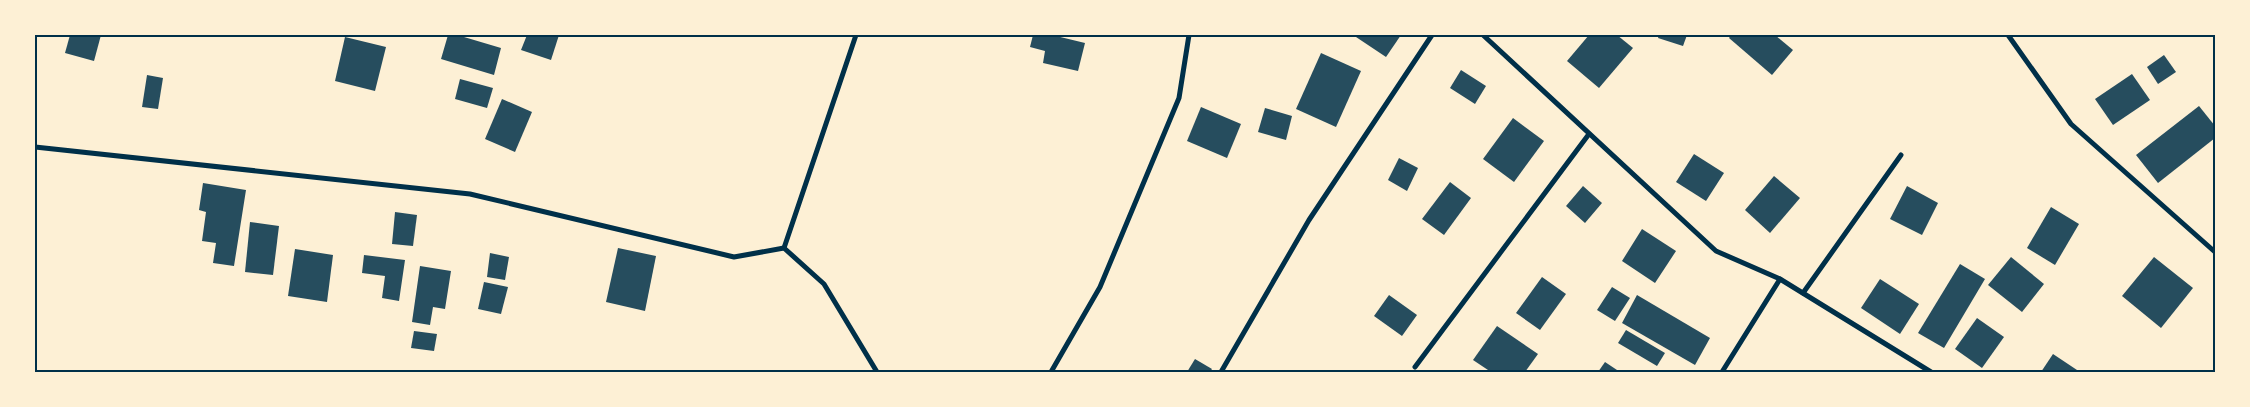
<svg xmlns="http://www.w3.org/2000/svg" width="2250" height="407" font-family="Arial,sans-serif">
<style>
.building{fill:#264d5e}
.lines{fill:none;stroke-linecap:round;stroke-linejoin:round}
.minor{stroke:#003049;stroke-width:5}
.neatline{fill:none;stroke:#003049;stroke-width:2}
</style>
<rect width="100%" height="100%" fill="#fdf0d5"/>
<g class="building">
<polygon points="70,35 101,35 94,61 65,53"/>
<polygon points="448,35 465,35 464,37 501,48 494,75 441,59"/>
<polygon points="527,35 559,35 551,60 521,50"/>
<polygon points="1033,35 1052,35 1085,43 1078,71 1043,63 1045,51 1030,47"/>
<polygon points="1353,35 1401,35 1386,57"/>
<polygon points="1589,35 1617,35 1633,48 1599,88 1567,61"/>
<polygon points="1659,35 1687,35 1683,46 1658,38"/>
<polygon points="1731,35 1775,35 1793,50 1772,75 1729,38"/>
<polygon points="345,37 386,47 375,91 335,81"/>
<polygon points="1321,53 1361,71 1336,127 1296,109"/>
<polygon points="2164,55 2176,72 2158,84 2147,67"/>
<polygon points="1461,70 1486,86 1475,104 1450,88"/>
<polygon points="2132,74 2150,100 2113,125 2095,99"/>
<polygon points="147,75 163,78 158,109 142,107"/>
<polygon points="460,79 493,88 487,108 455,99"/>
<polygon points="502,99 532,112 515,152 485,139"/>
<polygon points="2199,106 2215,126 2215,138 2158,183 2136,155"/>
<polygon points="1201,107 1241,124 1227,158 1187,141"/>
<polygon points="1265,108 1292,116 1286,140 1258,132"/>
<polygon points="1513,118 1544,141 1514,182 1483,159"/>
<polygon points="1694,154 1724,173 1706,201 1676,182"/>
<polygon points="1399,158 1418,168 1407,191 1388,180"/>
<polygon points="1774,176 1800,198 1770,233 1745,210"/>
<polygon points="1450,182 1471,198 1444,235 1422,219"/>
<polygon points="203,183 246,190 234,266 213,263 216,243 202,241 206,212 199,210"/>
<polygon points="1583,186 1602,203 1585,223 1566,206"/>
<polygon points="1907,186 1938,203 1922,235 1890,219"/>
<polygon points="2051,207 2079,224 2055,265 2027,248"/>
<polygon points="395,212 417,215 413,246 392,244"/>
<polygon points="250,222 279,226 273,275 245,272"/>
<polygon points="1642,229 1676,251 1655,283 1622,261"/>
<polygon points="618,248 656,256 645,311 606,302"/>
<polygon points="295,249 333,255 327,302 288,296"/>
<polygon points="490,253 509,257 505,280 487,277"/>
<polygon points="364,255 405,260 399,301 382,298 385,276 362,273"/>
<polygon points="2011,257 2044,284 2022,312 1988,285"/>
<polygon points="2154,257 2193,288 2161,328 2122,296"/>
<polygon points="1960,264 1985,279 1944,348 1918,333"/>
<polygon points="420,266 451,271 445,309 433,307 430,325 412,322"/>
<polygon points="1542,277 1566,294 1540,330 1516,313"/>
<polygon points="1880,279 1919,304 1900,334 1861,308"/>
<polygon points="484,282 508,287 501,314 478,309"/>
<polygon points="1612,287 1630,298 1615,321 1597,310"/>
<polygon points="1389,295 1417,315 1402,336 1374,316"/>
<polygon points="1637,295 1710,338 1695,365 1622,323"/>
<polygon points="1977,318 2004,337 1982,368 1955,349"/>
<polygon points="1497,326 1538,354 1525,372 1491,372 1473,360"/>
<polygon points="1626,330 1665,353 1657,366 1618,343"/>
<polygon points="414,331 437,334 434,351 411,348"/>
<polygon points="2053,354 2080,372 2041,372"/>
<polygon points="1195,359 1212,369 1210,372 1187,372"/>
<polygon points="1605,362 1620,372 1598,372"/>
</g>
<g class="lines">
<g class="minor">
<polyline points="1483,35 1716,251 1780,279 1931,372"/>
<polyline points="2008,35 2071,124 2215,252"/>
<polyline points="35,147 470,194 734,257 784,248 824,284 877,372"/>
<polyline points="784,248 856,35"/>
<polyline points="1803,293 1901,155"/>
<polyline points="1415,367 1589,134"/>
<polyline points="1051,372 1100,287 1179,98 1189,35"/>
<polyline points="1221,372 1309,220 1432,35"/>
<polyline points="1722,372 1780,279"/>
</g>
</g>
<rect width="2250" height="407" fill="none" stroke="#fdf0d5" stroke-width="72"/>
<rect x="36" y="36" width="2178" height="335" class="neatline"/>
</svg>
